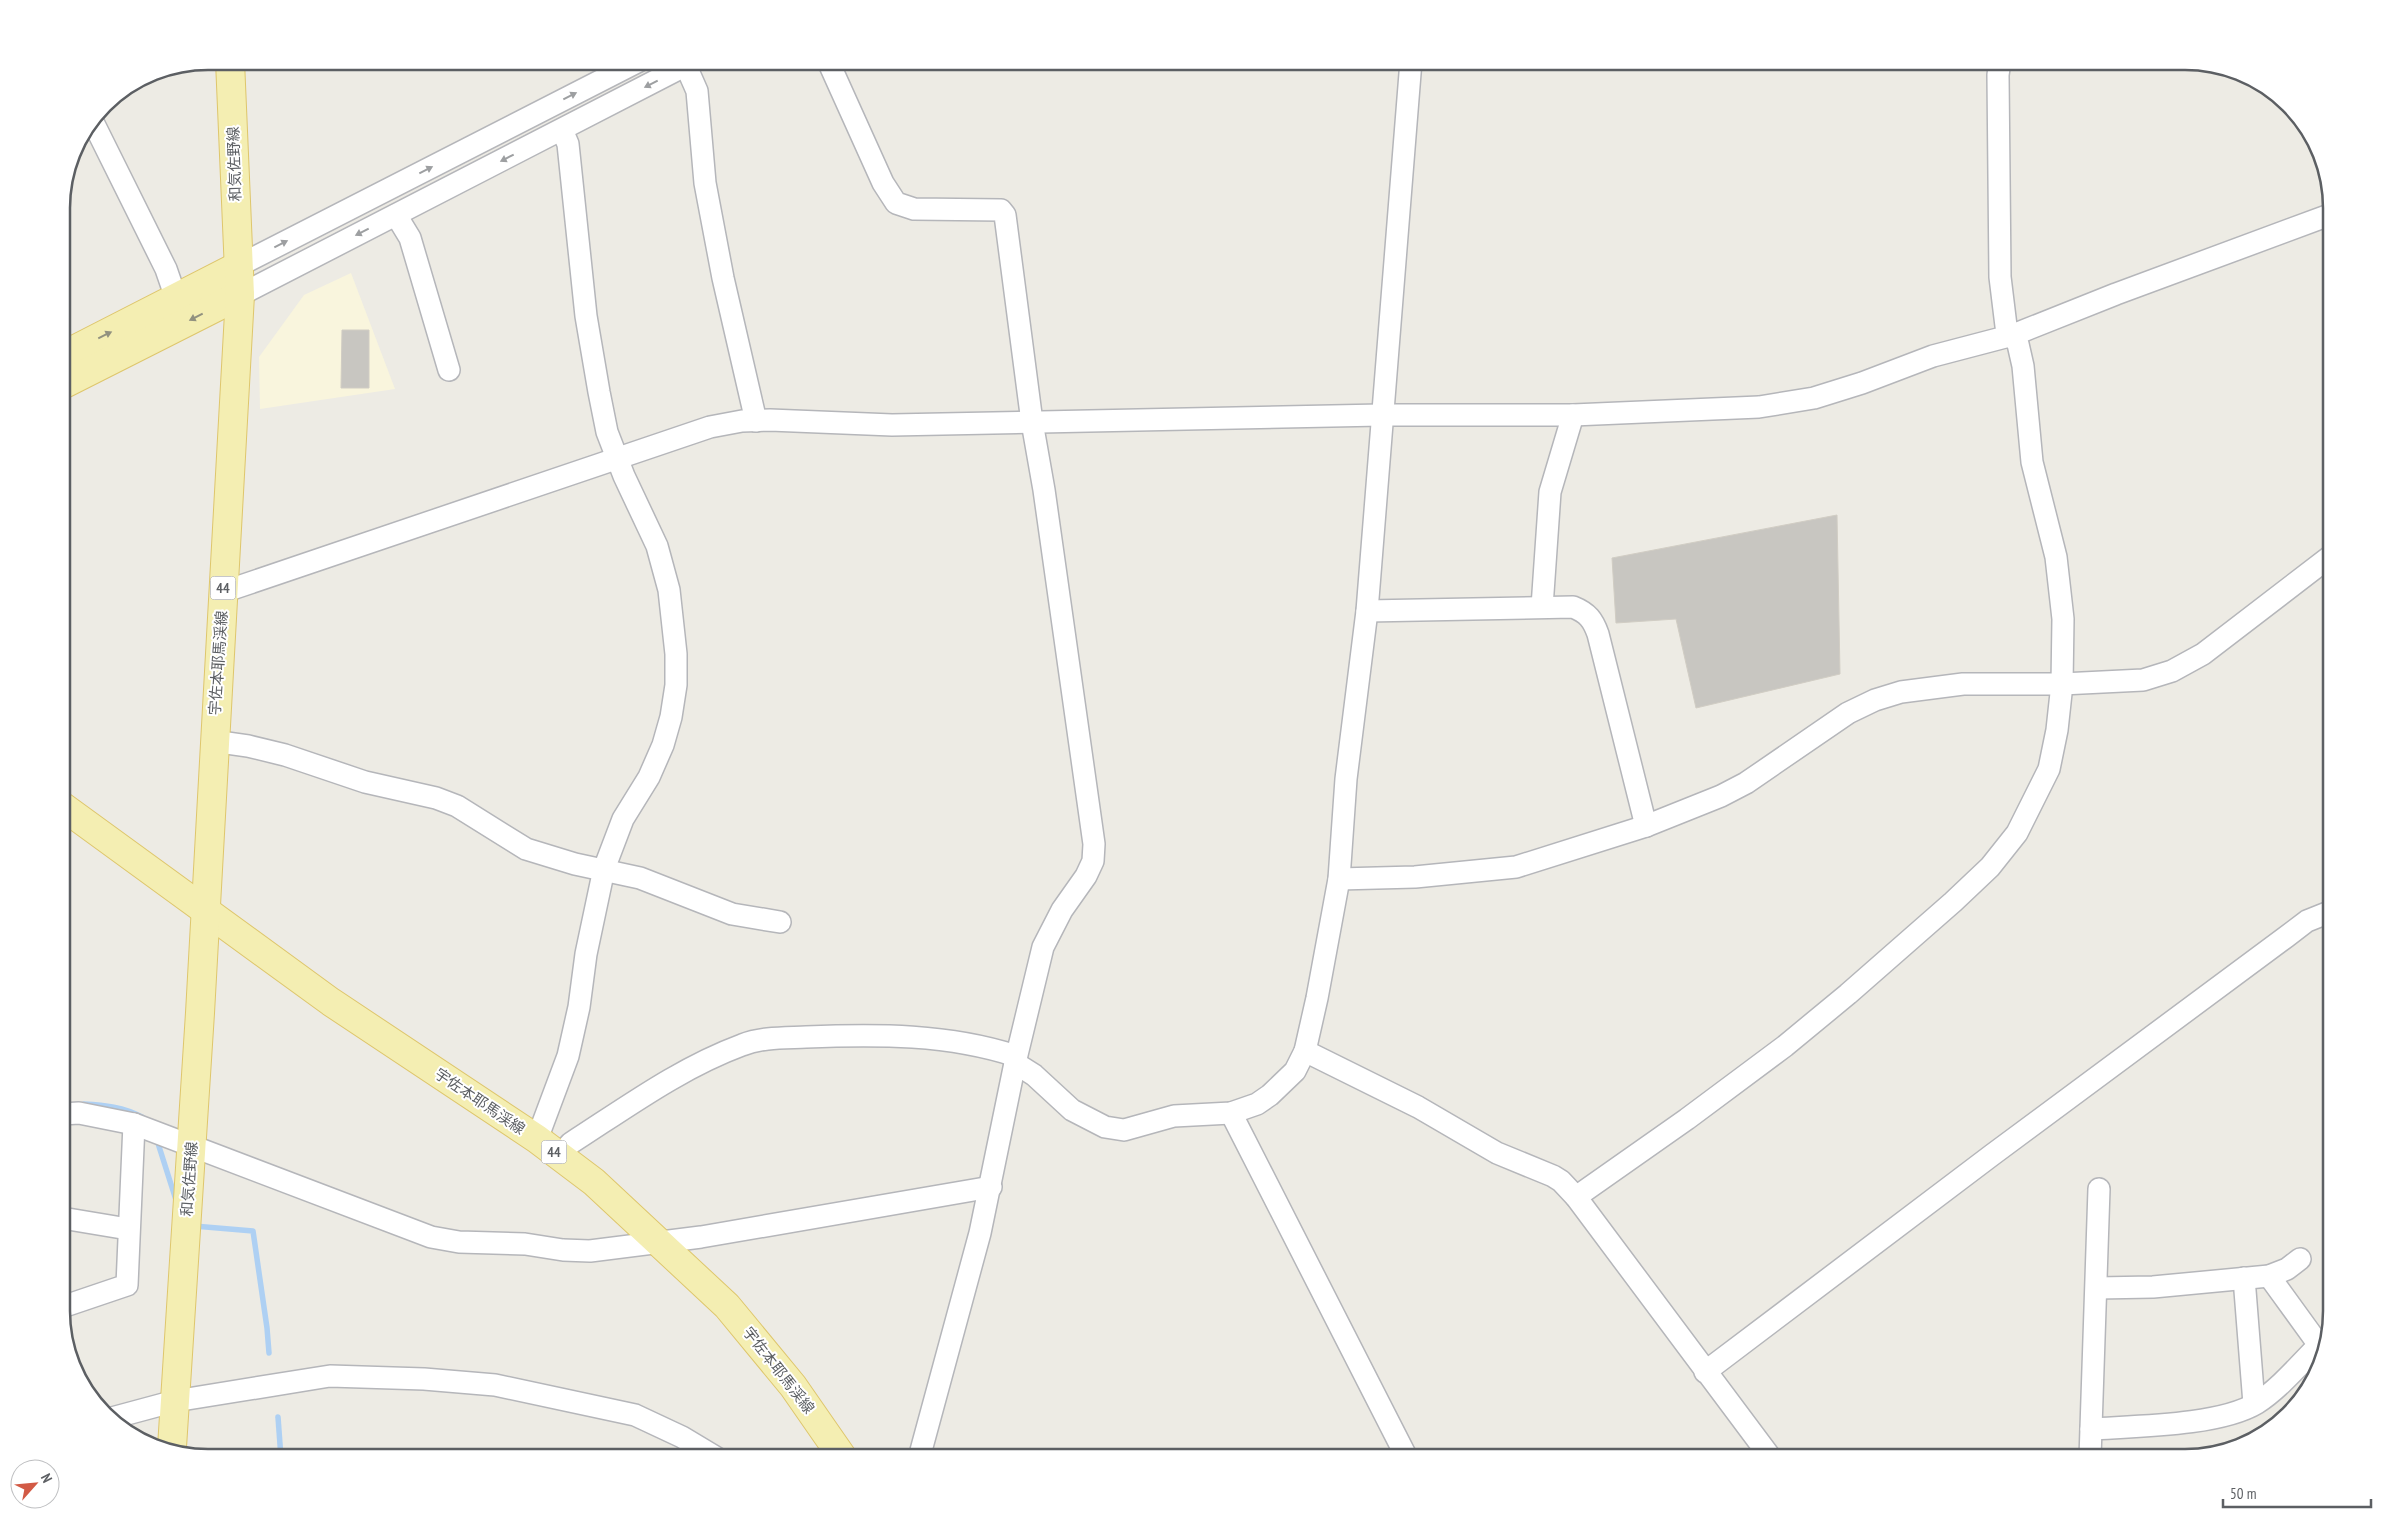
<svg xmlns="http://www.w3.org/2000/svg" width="2393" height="1519" font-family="'PT Sans Narrow','Noto Sans JP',sans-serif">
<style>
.commercial{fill:#f9f5dd}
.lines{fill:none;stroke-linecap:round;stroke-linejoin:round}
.stream{stroke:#aed0f3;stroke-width:5.5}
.building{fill:#c8c6c1;stroke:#d1cdc4}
.minor-casing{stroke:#b5b6ba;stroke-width:24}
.major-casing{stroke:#dec66c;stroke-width:30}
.minor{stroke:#fff;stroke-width:21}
.major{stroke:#f4eeb2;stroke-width:28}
.oneway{fill:#9d9fa1}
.oneway2{fill:#91917f}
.labels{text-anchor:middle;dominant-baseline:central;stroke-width:4;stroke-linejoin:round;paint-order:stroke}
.shield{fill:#fff;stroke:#8d8f92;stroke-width:1}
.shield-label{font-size:14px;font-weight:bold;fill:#5c5f63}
.street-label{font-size:15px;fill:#5c5f63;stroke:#fff}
.rim{fill:none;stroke:#5c5f63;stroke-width:2.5}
</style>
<rect width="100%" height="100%" fill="#edebe4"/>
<polygon class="commercial" points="351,273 395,389 260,409 259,357 304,295"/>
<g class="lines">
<g class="stream">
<path d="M 84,1104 C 104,1105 124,1107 142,1117"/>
<polyline points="156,1137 176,1200"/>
<polyline points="194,1226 253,1231 267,1328 269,1353"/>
<polyline points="278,1417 281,1458"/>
</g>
</g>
<g class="building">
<polygon points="342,330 369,330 369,388 341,388"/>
<polygon points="1837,515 1840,674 1696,708 1676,619 1616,623 1612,558"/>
</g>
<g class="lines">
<g class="minor-casing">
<g id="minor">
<polyline points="828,61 883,183 896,203 914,209 1001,210 1005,215 1032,422 1044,490 1094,844 1093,861 1086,876 1062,910 1043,947 1015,1063 980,1233 919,1458"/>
<polyline points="686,66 697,91 705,183 723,278 756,421"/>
<polyline points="93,122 166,269 176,298"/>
<polyline points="396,215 410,238 449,370"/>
<polyline points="238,266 639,61"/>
<polyline points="240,295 694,61"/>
<polyline points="223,592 710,427 742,421 770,420 892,425 1381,415 1573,415 1759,407 1814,398 1862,383 1933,356 2013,335 2116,294 2332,214"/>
<polyline points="1542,607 1550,492 1573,415"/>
<path d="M 1367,611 L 1573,607 C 1588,613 1593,620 1598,634 L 1646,826"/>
<polyline points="213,741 248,746 285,755 365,782 436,798 457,806 526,849 575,864 640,878 732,914 780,922"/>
<polyline points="1339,879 1415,877 1516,867 1646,826 1721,796 1746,783 1848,713 1875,700 1901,692 1963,684 2062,684 2143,680 2172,671 2203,654 2332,555"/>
<polyline points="1305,1051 1418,1107 1497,1153 1553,1176 1561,1181 1576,1197 1771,1458"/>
<polyline points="1015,1063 1034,1075 1072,1110 1105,1127 1124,1130 1174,1116 1231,1113 1257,1104 1270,1095 1295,1071 1305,1051 1317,998 1339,879 1346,779 1367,611 1411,61"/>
<polyline points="1231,1113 1407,1458"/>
<polyline points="62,1114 79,1113 134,1124 431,1237 459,1242 525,1244 563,1250 590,1251 701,1237 991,1187"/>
<polyline points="537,1139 568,1056 579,1007 586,954 604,869 623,819 649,777 663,745 671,717 676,685 676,654 669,590 657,546 624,476 607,432 599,392 586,316 568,144 562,130"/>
<path d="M 559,1156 L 571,1143 C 627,1107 680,1068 742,1045 C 762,1037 785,1038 806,1037 C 877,1034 949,1034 1016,1056"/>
<polyline points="1576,1197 1687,1119 1785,1046 1848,994 1953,902 1990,867 2017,833 2049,769 2057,730 2062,684 2063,619 2056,557 2032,462 2023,366 2018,344 2006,326 2000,277 1998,75 2000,61"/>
<polyline points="62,1218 128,1229"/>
<polyline points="2244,1278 2254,1404"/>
<polyline points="2097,1288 2153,1287 2269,1276 2287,1269 2300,1259"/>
<polyline points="62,1307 127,1285 134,1124"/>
<polyline points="1705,1372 1992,1155 2286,937 2307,921 2332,911"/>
<polyline points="112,1418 175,1401 330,1376 424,1379 495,1385 635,1415 682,1437 717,1458"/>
<path d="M 2091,1429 C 2135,1426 2219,1426 2257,1403 C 2280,1388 2299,1365 2319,1345 L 2269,1276"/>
<polyline points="2090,1458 2099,1189"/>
</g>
</g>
<g class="major-casing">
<g id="major">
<polyline points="62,356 238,266"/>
<polyline points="62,385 240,295"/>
<polyline points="62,806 331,1002 537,1139 594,1182 727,1306 793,1386 843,1458"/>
<polyline points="172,1447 200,1013 240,295 230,61"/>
</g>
</g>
<use href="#minor" class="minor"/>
<use href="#major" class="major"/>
</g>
<defs><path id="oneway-solid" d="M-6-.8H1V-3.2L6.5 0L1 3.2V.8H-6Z" transform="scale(1.25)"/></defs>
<g class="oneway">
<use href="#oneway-solid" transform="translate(651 84) rotate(153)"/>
<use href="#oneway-solid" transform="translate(570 96) rotate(-27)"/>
<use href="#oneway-solid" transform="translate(507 158) rotate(153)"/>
<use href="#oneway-solid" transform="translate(426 170) rotate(-27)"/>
<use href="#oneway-solid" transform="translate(362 232) rotate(153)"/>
<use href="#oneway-solid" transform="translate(281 244) rotate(-27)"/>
</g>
<g class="oneway2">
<use href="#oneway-solid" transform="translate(196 317) rotate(153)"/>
<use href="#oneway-solid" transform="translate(105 335) rotate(-26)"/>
</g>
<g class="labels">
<g class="shield">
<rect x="210.5" y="576.5" width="25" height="23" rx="4"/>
<rect x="541.5" y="1140.5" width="25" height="23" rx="4"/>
</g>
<g class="shield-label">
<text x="223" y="588">44</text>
<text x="554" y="1152">44</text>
</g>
<g class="street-label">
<text transform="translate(234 164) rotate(-92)">和気佐野線</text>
<text transform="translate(218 663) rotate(-86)">宇佐本耶馬渓線</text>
<text transform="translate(480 1101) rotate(34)">宇佐本耶馬渓線</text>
<text transform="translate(189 1179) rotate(-86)">和気佐野線</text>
<text transform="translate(779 1370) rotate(52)">宇佐本耶馬渓線</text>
</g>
</g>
<path d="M0 0H2393V1519H0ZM208 70H2185A138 138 0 0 1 2323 208V1311A138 138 0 0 1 2185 1449H208A138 138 0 0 1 70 1311V208A138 138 0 0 1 208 70Z" fill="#fff" fill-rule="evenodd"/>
<path class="rim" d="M208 70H2185A138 138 0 0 1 2323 208V1311A138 138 0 0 1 2185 1449H208A138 138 0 0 1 70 1311V208A138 138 0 0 1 208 70Z"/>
<g transform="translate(35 1484) rotate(63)"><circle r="24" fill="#ffffff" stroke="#bebfc1"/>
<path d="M0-4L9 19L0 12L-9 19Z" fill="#d25a45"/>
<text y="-8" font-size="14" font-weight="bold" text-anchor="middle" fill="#5c5f63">N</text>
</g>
<path d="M2223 1499v8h148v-8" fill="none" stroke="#5c5f63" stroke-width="2.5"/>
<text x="2230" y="1499" font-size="15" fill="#5c5f63" stroke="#ffffff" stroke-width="4" paint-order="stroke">50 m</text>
</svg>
